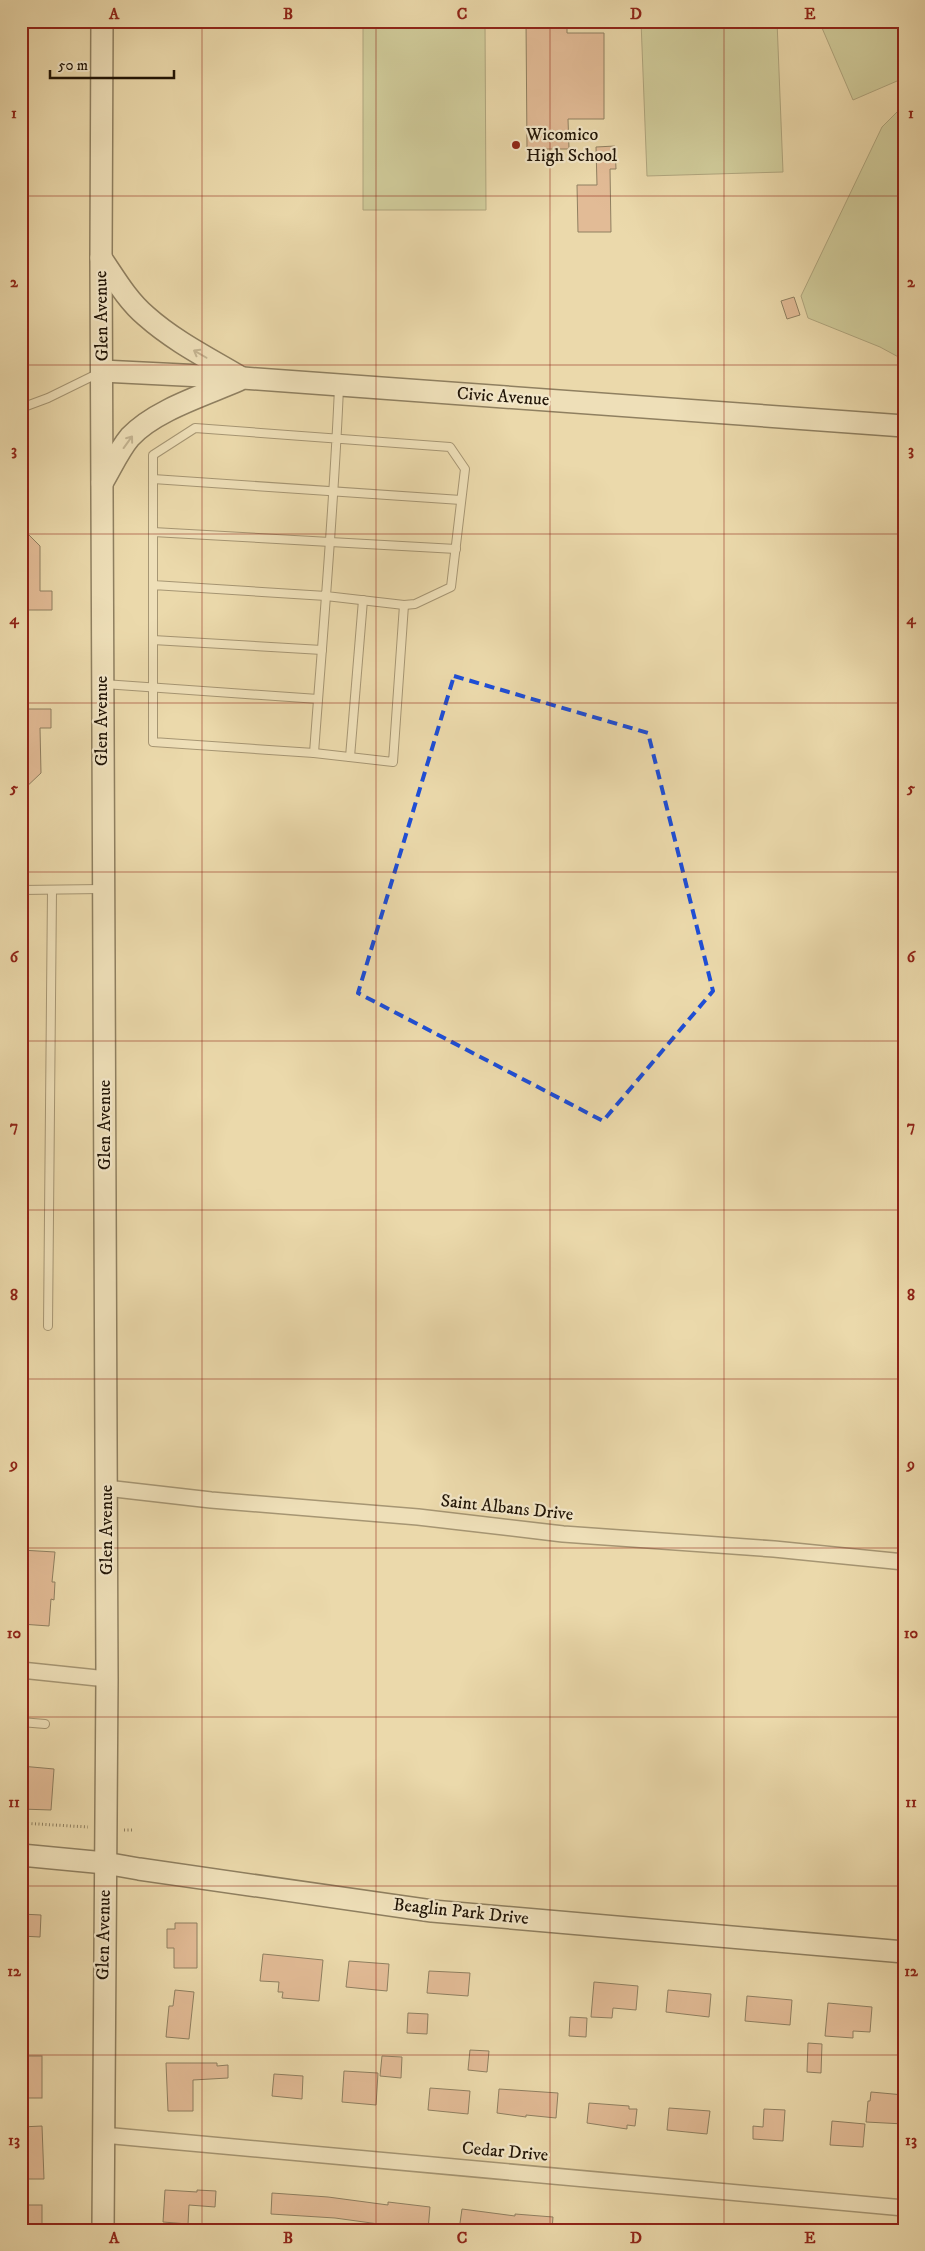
<svg xmlns="http://www.w3.org/2000/svg" width="925" height="2251" font-family="'IM FELL DW Pica',serif">
<style>
.green{fill:#b3c08c;stroke:#6a6a49}
.building{fill:#d7977d;stroke:#201406}
.lines{fill:none;stroke-linecap:round;stroke-linejoin:round}
.lane-casing{stroke:#53452f;stroke-width:10}
.street-casing{stroke:#53452f;stroke-width:18}
.secondary-casing{stroke:#201406;stroke-width:24}
.path{stroke:#201406;stroke-width:3;stroke-dasharray:1 2.5;stroke-linecap:butt}
.lane{stroke:#f2e6c8;stroke-width:8}
.street{stroke:#f2e6c8;stroke-width:15}
.secondary{stroke:#f2e6c8;stroke-width:21}
.oneway{stroke:#948871}
.marked{fill:none;stroke:#1d4ed8;stroke-width:4;stroke-dasharray:10 6;stroke-linejoin:round}
.grid{fill:none;stroke:#8f2418;stroke-width:1;stroke-opacity:0.55}
.poi-dot{fill:#8f2418;stroke:#f2e6c8;stroke-width:2}
.labels{text-anchor:middle;dominant-baseline:central;stroke-width:4.5;stroke-linejoin:round;paint-order:stroke}
.poi-label{font-size:18px;fill:#201406;stroke:#f2e6c8;text-anchor:start}
.street-label{font-size:18px;fill:#201406;stroke:#f2e6c8}
.neatline{fill:none;stroke:#8f2418;stroke-width:2}
.grid-label{font-size:16px;text-anchor:middle;font-weight:bold;fill:#8f2418}
</style>
<rect width="100%" height="100%" fill="#ebd9ab"/>
<filter id="stains"><feTurbulence type="fractalNoise" baseFrequency=".004" numOctaves="4"/><feColorMatrix values="0 0 0 0 .2 0 0 0 0 .09 0 0 0 0 .02 0 0 0 .5 -.17"/></filter>
<radialGradient id="worn" r=".72"><stop offset=".6" stop-color="#630" stop-opacity="0"/><stop offset="1" stop-color="#630" stop-opacity=".3"/></radialGradient>
<g class="green">
<polygon points="363,21 485,21 486,210 363,210"/>
<polygon points="641,21 777,21 783,172 647,176"/>
<polygon points="819,21 904,21 904,78 853,100"/>
<polygon points="904,105 904,360 880,347 808,318 801,296 882,127"/>
</g>
<g class="building">
<polygon points="526,21 567,21 567,33 604,33 604,119 568,119 569,149 527,149"/>
<polygon points="615,146 616,169 610,169 611,232 578,232 577,185 597,185 596,147"/>
<polygon points="794,297 800,315 787,319 781,301"/>
<polygon points="21,527 40,546 40,591 52,591 52,610 21,610"/>
<polygon points="21,709 51,709 51,728 40,728 41,773 21,792"/>
<polygon points="21,1550 55,1552 52,1582 55,1582 54,1600 51,1599 49,1626 21,1624"/>
<polygon points="21,1766 54,1769 51,1810 21,1809"/>
<polygon points="21,1914 41,1915 40,1937 21,1936"/>
<polygon points="175,1923 197,1923 197,1968 174,1968 174,1948 167,1948 167,1929 175,1929"/>
<polygon points="263,1954 323,1960 319,2001 282,1998 283,1992 278,1992 279,1982 260,1981"/>
<polygon points="349,1961 389,1964 387,1991 346,1987"/>
<polygon points="429,1971 470,1973 468,1996 427,1993"/>
<polygon points="594,1982 638,1986 636,2010 613,2008 612,2018 591,2017"/>
<polygon points="175,1990 194,1992 189,2039 166,2037 169,2006 173,2006"/>
<polygon points="668,1990 711,1994 709,2017 666,2012"/>
<polygon points="747,1996 792,2000 790,2025 745,2021"/>
<polygon points="828,2003 872,2007 870,2032 853,2031 853,2038 825,2036"/>
<polygon points="408,2013 428,2014 427,2034 407,2033"/>
<polygon points="570,2017 587,2018 586,2037 569,2036"/>
<polygon points="808,2043 822,2044 821,2073 807,2072"/>
<polygon points="470,2050 489,2051 487,2072 468,2070"/>
<rect x="21" y="2056" width="21" height="42"/>
<polygon points="382,2056 402,2057 401,2078 380,2076"/>
<polygon points="166,2063 217,2063 217,2066 228,2065 228,2078 193,2080 193,2111 168,2111"/>
<polygon points="344,2071 378,2073 376,2105 342,2102"/>
<polygon points="274,2074 303,2076 302,2099 272,2096"/>
<polygon points="430,2088 470,2091 468,2114 428,2110"/>
<polygon points="499,2089 558,2093 556,2118 526,2115 526,2117 497,2113"/>
<polygon points="871,2092 904,2095 904,2124 866,2122 868,2101 870,2101"/>
<polygon points="589,2103 629,2106 629,2109 637,2109 635,2126 627,2125 627,2129 587,2123"/>
<polygon points="669,2108 710,2111 707,2134 667,2130"/>
<polygon points="764,2109 785,2110 783,2141 753,2139 753,2126 763,2127"/>
<polygon points="832,2121 865,2124 863,2147 830,2145"/>
<polygon points="42,2126 44,2179 21,2179 21,2127"/>
<polygon points="165,2190 197,2192 197,2190 216,2191 215,2207 189,2205 188,2224 163,2222"/>
<polygon points="272,2193 328,2197 388,2205 388,2202 430,2207 428,2230 386,2227 386,2225 335,2218 271,2214"/>
<rect x="21" y="2205" width="21" height="25"/>
<polygon points="462,2209 515,2216 515,2214 553,2217 552,2230 459,2230"/>
</g>
<g class="lines">
<g class="lane-casing">
<g id="lane">
<polyline points="21,408 48,398 99,373"/>
<polyline points="153,479 461,500"/>
<polyline points="153,532 456,549"/>
<path d="M 153,585 L 326,596 L 404,605 L 415,604 L 451,587 L 465,469 L 450,447 L 195,428 L 153,455 L 153,742 L 314,753 C 323,631 334,509 339,387"/>
<polyline points="153,640 322,650"/>
<polyline points="104,684 318,699"/>
<polyline points="314,753 393,762 404,605"/>
<polyline points="350,757 363,600"/>
<polyline points="21,890 102,889"/>
<polyline points="48,1326 52,890"/>
<polyline points="21,1722 45,1724"/>
</g>
</g>
<g class="street-casing">
<g id="street">
<polyline points="106,1488 211,1500 418,1517 563,1534 774,1549 904,1562"/>
<polyline points="21,1670 107,1679"/>
<polyline points="103,2135 904,2208"/>
</g>
</g>
<g class="secondary-casing">
<g id="secondary">
<polyline points="102,21 101,258 107,1679 103,2230"/>
<path d="M 101,258 C 114,277 127,300 146,316 C 174,341 208,358 240,377"/>
<polyline points="102,371 243,378 904,426"/>
<path d="M 102,483 C 111,468 119,450 130,437 C 155,410 205,395 239,380"/>
<polyline points="21,1855 105,1863 139,1869 432,1911 904,1952"/>
</g>
</g>
<g class="path">
<polyline points="21,1823 88,1827"/>
<polyline points="124,1830 132,1830"/>
</g>
<use href="#lane" class="lane"/>
<use href="#street" class="street"/>
<use href="#secondary" class="secondary"/>
</g>
<defs><path id="oneway-shaft" d="M-6 0H5M1.5-3L5.5 0L1.5 3" fill="none" stroke-width="1.6" stroke-linecap="round" stroke-linejoin="round" transform="scale(1.25)"/></defs>
<g class="oneway">
<use href="#oneway-shaft" transform="translate(200 354) rotate(-150)"/>
<use href="#oneway-shaft" transform="translate(128 442) rotate(-54)"/>
</g>
<path d="M0 0H925V2251H0ZM 454,676 L 648,733 L 713,991 L 603,1121 L 358,993 Z" fill="#ebd9ab" fill-opacity=".55" fill-rule="evenodd"/>
<path class="marked" d="M 454,676 L 648,733 L 713,991 L 603,1121 L 358,993 Z"/>
<path class="grid" d="M 202,21 L 202,2230M 376,21 L 376,2230M 550,21 L 550,2230M 724,21 L 724,2230M 21,196 L 904,196M 21,365 L 904,365M 21,534 L 904,534M 21,703 L 904,703M 21,872 L 904,872M 21,1041 L 904,1041M 21,1210 L 904,1210M 21,1379 L 904,1379M 21,1548 L 904,1548M 21,1717 L 904,1717M 21,1886 L 904,1886M 21,2055 L 904,2055"/>
<circle class="poi-dot" cx="516" cy="145" r="5"/>
<g class="labels">
<g class="poi-label">
<text x="526" y="135">Wicomico<tspan x="526" dy="21">High School</tspan></text>
</g>
<g class="street-label">
<text transform="translate(102 316) rotate(-91)">Glen Avenue</text>
<text transform="translate(503 397) rotate(4)">Civic Avenue</text>
<text transform="translate(102 721) rotate(-90)">Glen Avenue</text>
<text transform="translate(105 1125) rotate(-90)">Glen Avenue</text>
<text transform="translate(507 1508) rotate(6)">Saint Albans Drive</text>
<text transform="translate(107 1530) rotate(-90)">Glen Avenue</text>
<text transform="translate(461 1912) rotate(6)">Beaglin Park Drive</text>
<text transform="translate(104 1935) rotate(-89)">Glen Avenue</text>
<text transform="translate(505 2152) rotate(5)">Cedar Drive</text>
</g>
</g>
<rect width="925" height="2251" fill="none" stroke="#ebd9ab" stroke-width="55"/>
<path d="M50 70v8h124v-8" fill="none" stroke="#201406" stroke-width="2.5"/>
<text x="58" y="70" font-size="15" fill="#201406" stroke="#f2e6c8" stroke-width="4" paint-order="stroke">50 m</text>
<rect x="28" y="28" width="870" height="2196" class="neatline"/>
<g class="grid-label">
<text x="114" y="19">A</text>
<text x="288" y="19">B</text>
<text x="462" y="19">C</text>
<text x="636" y="19">D</text>
<text x="810" y="19">E</text>
<text x="14" y="118">1</text>
<text x="911" y="118">1</text>
<text x="14" y="287">2</text>
<text x="911" y="287">2</text>
<text x="14" y="455">3</text>
<text x="911" y="455">3</text>
<text x="14" y="624">4</text>
<text x="911" y="624">4</text>
<text x="14" y="793">5</text>
<text x="911" y="793">5</text>
<text x="14" y="962">6</text>
<text x="911" y="962">6</text>
<text x="14" y="1131">7</text>
<text x="911" y="1131">7</text>
<text x="14" y="1300">8</text>
<text x="911" y="1300">8</text>
<text x="14" y="1469">9</text>
<text x="911" y="1469">9</text>
<text x="14" y="1638">10</text>
<text x="911" y="1638">10</text>
<text x="14" y="1807">11</text>
<text x="911" y="1807">11</text>
<text x="14" y="1976">12</text>
<text x="911" y="1976">12</text>
<text x="14" y="2145">13</text>
<text x="911" y="2145">13</text>
<text x="114" y="2243">A</text>
<text x="288" y="2243">B</text>
<text x="462" y="2243">C</text>
<text x="636" y="2243">D</text>
<text x="810" y="2243">E</text>
</g>
<rect width="100%" height="100%" filter="url(#stains)"/>
<rect width="100%" height="100%" fill="url(#worn)"/>
</svg>
